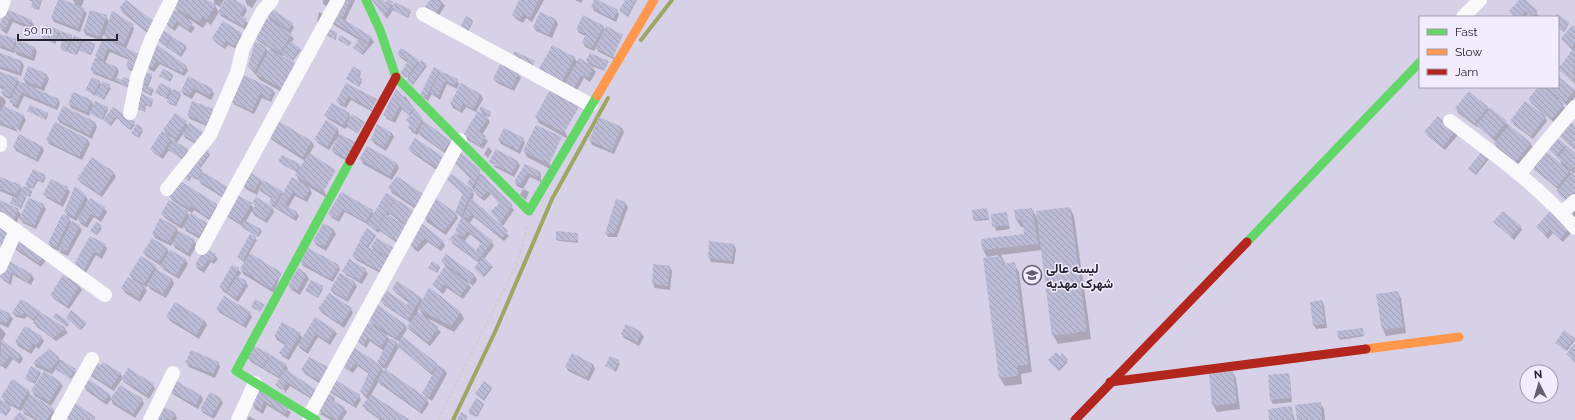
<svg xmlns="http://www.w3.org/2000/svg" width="1575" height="420" font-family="Raleway,Vazirmatn,sans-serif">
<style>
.shadow{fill:#0003;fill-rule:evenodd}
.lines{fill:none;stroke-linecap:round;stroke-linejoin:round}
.stream{stroke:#9ea663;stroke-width:4}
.building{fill:url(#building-back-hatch)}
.path{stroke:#cfced4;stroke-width:2.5;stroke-dasharray:4 2;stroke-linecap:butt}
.street{stroke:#f9f8fb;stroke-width:14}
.fast{stroke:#63d668;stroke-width:9}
.slow{stroke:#ff974d;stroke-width:9}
.jam{stroke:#b3261e;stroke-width:9}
.labels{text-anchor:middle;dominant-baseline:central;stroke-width:3;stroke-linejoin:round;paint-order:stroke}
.poi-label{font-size:13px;font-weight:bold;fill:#252130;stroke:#f1edfe;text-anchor:start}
</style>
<defs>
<pattern id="building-back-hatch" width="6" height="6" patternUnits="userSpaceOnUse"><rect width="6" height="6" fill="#bbbbd5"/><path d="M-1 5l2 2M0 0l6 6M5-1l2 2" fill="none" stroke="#a1a0b7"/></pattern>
</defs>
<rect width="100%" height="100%" fill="#d7d1e7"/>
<g class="shadow">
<polygon points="28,0 42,0 39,10 33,8 33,2"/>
<polygon points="59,0 76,6 73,0 84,0 81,8 87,13 80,32 54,22 52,18"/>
<polygon points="205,0 215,6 219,12 211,25 207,22 203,28 189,19 188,21 195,28 191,33 179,25 175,31 169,27 167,23 179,14 174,6"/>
<polygon points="214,0 233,0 245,6 247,11 243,18 249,24 246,30 221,16 219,12 225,1 224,0 220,7 214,3"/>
<polygon points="245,0 257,0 252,8 247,5"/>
<polygon points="323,0 333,0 328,7 323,4"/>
<polygon points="343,0 355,0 345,21 371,37 374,42 363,55 354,48 359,40 334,25 332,21 340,18 337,13"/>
<polygon points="372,0 381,0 385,4 388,0 394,6 411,12 408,18 393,10 387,19"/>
<polygon points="431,0 440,0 445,6 436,20 425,10"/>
<polygon points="521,0 544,0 532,22 526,18 523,23 516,19 513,15"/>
<polygon points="575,0 583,0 581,3"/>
<polygon points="595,0 617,10 619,15 616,22 594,11 592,7"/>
<polygon points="626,0 637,0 628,17 620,11"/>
<polygon points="1520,0 1525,0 1539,16 1531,17 1528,14 1526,17 1514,17 1510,11"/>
<polygon points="120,8 157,26 150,35 123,13"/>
<polygon points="7,10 31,21 34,25 32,30 13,22 7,34 2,31 0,26"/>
<polygon points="319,12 323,14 318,22 317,21"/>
<polygon points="267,14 292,24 294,28 290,34 294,39 291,43 301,50 293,61 283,55 282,57 287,95 260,80 249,67 265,47 269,53 271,49 258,41 255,37 271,22"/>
<polygon points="1557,15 1569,24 1564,32 1558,28"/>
<path d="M 106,16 L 109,22 L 132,25 L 134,29 L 126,49 L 135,72 L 129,70 L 127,66 L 129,60 L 110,52 L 105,63 L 117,68 L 119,72 L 116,78 L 132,89 L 94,74 L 91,69 L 98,60 L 96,56 L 102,41 L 86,35 L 84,31 ZM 104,34 L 108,41 L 102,38 Z"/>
<polygon points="472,20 473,22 467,34 461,31"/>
<polygon points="556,20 558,24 552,38 536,31 534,27"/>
<polygon points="603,26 605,30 615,60 599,52 596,48 594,51 585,47 583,42 586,36 579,33 577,29"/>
<polygon points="1575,28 1575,84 1559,69 1573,51 1562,39"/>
<polygon points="59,31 61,34 71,36 73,40 82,40 83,42 94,44 95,46 91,55 81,51 80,48 77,55 67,50 67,52 62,50 63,42 58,38 55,44 43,38"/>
<polygon points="337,33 336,40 326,35"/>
<polygon points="241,34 243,38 237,49 228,45 225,49 215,42 213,38"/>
<polygon points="0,35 15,40 17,44 18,42 35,48 37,52 34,61 17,55 15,51 14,53 0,48"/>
<polygon points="171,36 187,48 181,57 157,40"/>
<polygon points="339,40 350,41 351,43 349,46"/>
<polygon points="155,44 186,66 188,71 184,76 160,64 154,72 150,70 147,66"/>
<polygon points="0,54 22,62 24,66 21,76 0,69"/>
<polygon points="398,54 418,61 420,64 422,62 427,66 413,85 408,81 408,63 401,58"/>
<polygon points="591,54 605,71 589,65 587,61"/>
<polygon points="574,57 578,63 593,68 596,72 590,82 584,78 576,92 542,75"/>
<polygon points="360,71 361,73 359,78 362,81 359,87 347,79"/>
<polygon points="439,71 440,73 457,80 459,84 457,89 447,84 440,100 432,94 428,101 421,95"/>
<polygon points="0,73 17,79 19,82 27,86 24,80 46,74 49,79 44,91 36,88 35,89 58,99 60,104 57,110 24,96 18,109 13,106 12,100 5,97 2,93 4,90 0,88"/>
<polygon points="172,74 173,76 170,82 160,76"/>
<polygon points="518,74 521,78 514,91 497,83 494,79"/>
<polygon points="151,75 152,77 148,87 154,90 151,96 141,90 144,84 143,82"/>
<polygon points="189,78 212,90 214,94 211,100 196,92 192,99 184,95 182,91"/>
<polygon points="1558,78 1575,91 1575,97 1568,106 1559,99 1558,100 1566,109 1555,123 1532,104 1529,100 1539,87 1546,91 1544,87 1558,87"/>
<polygon points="100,82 101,85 103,82 111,88 104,100 95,94 95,96 87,90"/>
<polygon points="347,84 375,113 351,100 346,108 340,105 337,101"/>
<polygon points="170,89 172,91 181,95 176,106 169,104 169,100 157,93"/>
<polygon points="273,90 275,94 271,102 262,98 254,114 235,105 232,101"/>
<polygon points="550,91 568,139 539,123 536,117"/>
<polygon points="481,94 483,99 476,112 466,107 462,113 453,108 451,104"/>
<polygon points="141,95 153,101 151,107 146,105 145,112 138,109"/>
<polygon points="0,96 4,98 6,102 4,107 23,115 26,120 20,132 16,125 14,126 18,132 0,125"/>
<polygon points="405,96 424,122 450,142 452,146 446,154 421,136 419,133 417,135 412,132 410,128 411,126 407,120 410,116 402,109 395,123 387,119 385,115"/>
<polygon points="91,101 94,105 107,108 108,110 103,120 90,113 89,116 71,108 69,104"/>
<polygon points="1487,107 1531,144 1533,148 1519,165 1497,148 1495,144 1496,142 1478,126 1477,127 1458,113 1456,108"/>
<polygon points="113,108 134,123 135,125 131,130 117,118 111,126 106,122 105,120"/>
<polygon points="212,110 215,114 209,127 190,119 188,115"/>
<polygon points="480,110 491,114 489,117 486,115 490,122 482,135 488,141 483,149 466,139 483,115"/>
<polygon points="28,111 47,113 48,115 46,120"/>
<path d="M 175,114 L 188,125 L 203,133 L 205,137 L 199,146 L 185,138 L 183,134 L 177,143 L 188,151 L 183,160 L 169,150 L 163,159 L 154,153 L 151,149 L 168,137 L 164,130 ZM 170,136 L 175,140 L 173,142 Z"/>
<polygon points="349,114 359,134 347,127 345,129 328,119 325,115"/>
<polygon points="1545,117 1547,121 1533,139 1514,125 1512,121"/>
<polygon points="58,119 95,123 97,127 92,139 60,123"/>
<polygon points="279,122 312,142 314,146 309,155 327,198 309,187 312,193 307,202 295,196 288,208 296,212 299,216 296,221 272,206 270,202 272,199 259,190 257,195 246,189 243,184 250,173 261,180 262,183 263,181 282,192 283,195 301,184 296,175 298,173 279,162 299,165 301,168 305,161 272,140 270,136"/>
<polygon points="326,122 338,129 339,135 354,143 348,162 335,154 332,150 339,138 338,137 329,150 318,143 316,139"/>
<polygon points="55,123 88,140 90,144 82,160 49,144 47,139"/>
<polygon points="137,126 143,131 139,138 133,133"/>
<polygon points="536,126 552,170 527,157 524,151"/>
<polygon points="1575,127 1575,150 1560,136"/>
<polygon points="622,128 624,132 614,154 592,145 590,140"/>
<polygon points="1455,131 1458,135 1445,150 1428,136 1426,132"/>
<polygon points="392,133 394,137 386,151 375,144 372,140"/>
<polygon points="523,139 525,143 520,154 501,144 499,140"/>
<polygon points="1565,145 1575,154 1575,174 1568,169 1575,177 1575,199 1570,204 1560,195 1557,191 1559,190 1535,170 1532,166 1562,165 1559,158 1550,150"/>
<polygon points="42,146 44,151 38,162 16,151 14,147"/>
<polygon points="488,147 492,151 488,158 484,154"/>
<polygon points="367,148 397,164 399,168 392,180 363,164 361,159"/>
<polygon points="409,149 442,157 438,171 412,153"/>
<polygon points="209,153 210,155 199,170 227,188 225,199 201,184 199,180 191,177 189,181 183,177 198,168 194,165"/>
<polygon points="1488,157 1489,159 1476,175 1470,170"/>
<polygon points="518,162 520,166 514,177 493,166"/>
<polygon points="455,163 483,175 514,210 503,226 491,212 500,204 491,194 484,201 477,195 469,183 471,179"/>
<polygon points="525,165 541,173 541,182 530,177 523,189 517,186 515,182"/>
<polygon points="34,170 46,178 43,183 38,181 33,189 29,187 32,192 30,197 24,194 26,198 21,209 11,203 14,197 0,191 0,178 20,186 22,190 29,189 26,185"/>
<polygon points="114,173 116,177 102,197 81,183 78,179"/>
<path d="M 449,180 L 472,191 L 474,195 L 472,200 L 509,236 L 504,241 L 474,217 L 469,224 L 492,242 L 494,246 L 484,259 L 493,267 L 484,277 L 476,270 L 479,263 L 453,244 L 451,240 L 460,238 L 456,231 L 462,218 L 456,212 L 463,194 ZM 470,234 L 482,244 L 476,251 L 465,241 Z"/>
<polygon points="67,188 70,192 63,207 47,198 44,194"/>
<polygon points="390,188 422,195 417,210 392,193"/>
<polygon points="523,189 529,192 526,200 520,195"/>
<path d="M 341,193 L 372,211 L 374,215 L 394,199 L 396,200 L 409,227 L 404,224 L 408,231 L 400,245 L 380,231 L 378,233 L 369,225 L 345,212 L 339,222 L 332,218 L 329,214 ZM 390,214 L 399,221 L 398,222 L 388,216 Z"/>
<polygon points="237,195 251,204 254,209 256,207 253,203 272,207 274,212 267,223 255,216 252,211 246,221 261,230 262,232 258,237 243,228 242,226 228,217 226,213"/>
<polygon points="86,196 88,200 85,206 86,207 91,200 104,208 107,212 101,222 94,217 87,228 81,224 78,219 76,221 68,216 71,222 79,226 82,230 68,256 61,253 59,249 59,251 52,248 49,244 69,219 65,212"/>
<polygon points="170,197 216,205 219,209 211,221 194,210 192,213 173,201"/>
<polygon points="0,201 18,210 22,216 43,205 46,209 36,229 23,223 19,217 16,224"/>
<polygon points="625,203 628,207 617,237 608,237 606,233"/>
<polygon points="1575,206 1575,219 1569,210"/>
<polygon points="1070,208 1074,216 1091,339 1058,344 1053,335 1042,250 1001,255 1006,265 1014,264 1019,272 1032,372 1021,374 1022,384 1005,386 1000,378 984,259 998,257 998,255 987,257 983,250 982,240 1025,235 1024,227 1021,227 1017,221 1032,209 1037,218"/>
<polygon points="987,209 989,220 975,221 974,219"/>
<polygon points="187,212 190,217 207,223 209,228 202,240 186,231 184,226 182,229 165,218 162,214"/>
<polygon points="1006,213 1010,229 996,231 992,215"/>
<polygon points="1550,213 1571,233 1563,242 1553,233 1548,239 1537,227"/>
<polygon points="456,214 458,218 446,235 427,222 425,217"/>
<polygon points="1495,222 1520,226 1522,230 1514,240"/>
<polygon points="96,223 102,228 97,235 91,231"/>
<polygon points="421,224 443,242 445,246 441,251 428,242 418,252 414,249 411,245"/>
<polygon points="176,228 179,233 194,241 197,245 190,257 175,248 173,243 171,246 155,238 153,234"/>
<polygon points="334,230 336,234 326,251 316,245 314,241"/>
<polygon points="375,234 376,236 368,248 375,252 372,247 395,250 384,275 356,260 353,256 363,245 360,241"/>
<polygon points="577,234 578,243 558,241 557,240"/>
<polygon points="251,235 257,240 249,254 281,273 274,293 243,274 241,269 245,263 238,257"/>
<polygon points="91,237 105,245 107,249 102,259 96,255 84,276 76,272"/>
<polygon points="18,239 46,260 41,267 16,250 14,246"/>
<polygon points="734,245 736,249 734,264 711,262 709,258"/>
<polygon points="167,249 169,253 185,259 188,264 179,279 164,270 161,266 146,256 144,252"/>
<polygon points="215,255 218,259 214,264 211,262 204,273 198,269 196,265"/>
<polygon points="442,261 475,276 477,280 473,286 467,281 471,288 463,299 447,288 443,294 433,285 446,267"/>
<polygon points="7,262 32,275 34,279 31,285 13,275 11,285 4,281 1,277"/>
<polygon points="301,262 338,265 340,269 333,282 303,266"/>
<polygon points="654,265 669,266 672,271 670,290 655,288 653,284"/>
<polygon points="155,266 157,270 172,279 174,284 166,298 150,289 148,285 147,287 143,285 147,291 140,302 125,293 122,288 134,281 130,275"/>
<polygon points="439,266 440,267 437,273 429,268"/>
<polygon points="238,269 241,273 238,277 246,282 248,286 238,302 223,291 221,287"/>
<polygon points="365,270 368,274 362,284 346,275 344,271"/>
<polygon points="306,274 309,279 300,295 292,290 289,286"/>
<polygon points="64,276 79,286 82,290 69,309 54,299 51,295"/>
<polygon points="355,283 357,287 348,302 334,294 331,290"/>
<path d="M 398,283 L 421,298 L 423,302 L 429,289 L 461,313 L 464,319 L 454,332 L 427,318 L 441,332 L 430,346 L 411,331 L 408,328 L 402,337 L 439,368 L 445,370 L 447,374 L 432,401 L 426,397 L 423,393 L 433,376 L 399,347 L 386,370 L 427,400 L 429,404 L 422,414 L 380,384 L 379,381 L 371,395 L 408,420 L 380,420 L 366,410 L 364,406 L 368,400 L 361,392 L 369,374 L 358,366 L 353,373 L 345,368 L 343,364 L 353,348 L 381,367 L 378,362 L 384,351 L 370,341 L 366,348 L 357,340 L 373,326 L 370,321 L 405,325 L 407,329 L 411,323 L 384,305 L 382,301 L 407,306 L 409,303 L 396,293 L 393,289 ZM 419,309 L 424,317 L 417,312 ZM 386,334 L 400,342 L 398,346 L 397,343 L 390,341 ZM 381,367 L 386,369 L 384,372 Z"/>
<polygon points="322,287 323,289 318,298 306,291"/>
<polygon points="1397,292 1401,298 1406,333 1386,336 1383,330"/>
<polygon points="1322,301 1324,305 1327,328 1316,329 1314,325"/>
<polygon points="176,303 205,321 207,325 199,339 170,321 167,316"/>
<polygon points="217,309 250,313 252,317 246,328 220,313"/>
<polygon points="319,309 351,309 353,313 344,328 322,313"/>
<polygon points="0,310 10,315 13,319 8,328 0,324"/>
<polygon points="39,312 65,329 68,333 56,341 37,327 35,322 27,316 25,319 16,317 13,313"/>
<polygon points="54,317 68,323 69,324 67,327"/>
<polygon points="67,318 85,322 86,324 81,330"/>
<polygon points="315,319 334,330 337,334 330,345 318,337 308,354 301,349 298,345 289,360 283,357 281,353 285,345 277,340 275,336 300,334 303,339"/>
<polygon points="0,327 6,334 2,341 21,355 23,359 20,364 13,359 6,369 0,365"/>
<polygon points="1363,331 1364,336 1340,340 1339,338 1339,332"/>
<polygon points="641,333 644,337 639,346 624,338 622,334"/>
<polygon points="41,337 44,341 39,349 36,347 31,354 18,346 16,342"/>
<polygon points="1574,338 1575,340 1567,351 1558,345"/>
<polygon points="1575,345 1575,363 1567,354"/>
<polygon points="49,350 61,361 75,370 76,372 71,379 56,369 52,374 36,367 34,363"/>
<polygon points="269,355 270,357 286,365 288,369 286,372 315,390 317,394 313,400 290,386 285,393 280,379 251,362 248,358"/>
<polygon points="1060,357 1068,362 1059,371 1050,362"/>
<polygon points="611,358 620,363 616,372 607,366"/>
<polygon points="218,362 220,367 215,378 189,367 187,363"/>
<polygon points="593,364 595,369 589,381 568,371 566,367"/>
<polygon points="327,368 322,385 305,374 302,370"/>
<polygon points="39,371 41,373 35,384 27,380 26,378"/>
<polygon points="1232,372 1236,378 1240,409 1217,412 1213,405"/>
<polygon points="90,373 120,373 123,378 153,385 155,389 149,399 125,383 122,379 114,391 92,377"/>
<polygon points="1288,375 1290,379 1292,402 1273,404 1271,400"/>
<polygon points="60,382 63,386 51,406 35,396 32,391"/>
<polygon points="84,386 109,394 112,399 142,400 144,404 135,418 113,404 111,399 107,405 87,391"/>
<polygon points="491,387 492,389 484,401 476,394"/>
<polygon points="329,389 359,395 361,400 356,408 331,393"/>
<polygon points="29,390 30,396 53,410 56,414 52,420 35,420 24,414 22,409 21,411 6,403 2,397"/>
<polygon points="171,391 201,395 203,400 198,409 174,395"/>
<polygon points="260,391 291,412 288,418 267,405 263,414 255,409 253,405"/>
<polygon points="334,397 335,403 344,408 347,412 342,420 331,420 320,414"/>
<polygon points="221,399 223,403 214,419 203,413 201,409"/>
<polygon points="0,401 11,409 6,416 0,412"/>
<polygon points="483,403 484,405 477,417 470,414 469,412"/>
<polygon points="1320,403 1324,409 1325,420 1298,420"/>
<polygon points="1291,407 1295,420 1270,420"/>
<polygon points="175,414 177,418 176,420 155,420"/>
<polygon points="249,416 256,420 247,420"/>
</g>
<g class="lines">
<g class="stream">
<polyline points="641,40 672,0"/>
<polyline points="453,420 495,332 552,199 608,98"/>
</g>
</g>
<g class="building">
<polygon points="33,0 41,0 38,9 31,7"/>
<polygon points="58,0 64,0 85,8 78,28 51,18"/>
<polygon points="126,0 155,22 148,31 119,8"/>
<polygon points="176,0 207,0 216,5 207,19 203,16 199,22 173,6"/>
<polygon points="225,0 235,0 245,6 240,15 247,19 243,26 218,12"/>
<polygon points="342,0 351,0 343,17 336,13"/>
<polygon points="372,0 383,0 385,2 389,0 393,2 384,16"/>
<polygon points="430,0 443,1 434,16 423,10"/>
<polygon points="519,0 539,0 530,18 523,14 521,19 512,15"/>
<polygon points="594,0 598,0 618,10 613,19 591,7"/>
<polygon points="625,0 636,0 627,16 619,11"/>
<polygon points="1519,0 1526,0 1538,11 1532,17 1526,11 1519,17 1515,17 1509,11"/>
<polygon points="395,2 411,10 407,17 391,9"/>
<polygon points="172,8 193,23 188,30 177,21 172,28 166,23"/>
<polygon points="270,8 293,23 288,30 266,14"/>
<polygon points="6,9 32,20 29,26 10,18 5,30 0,28 0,24"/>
<polygon points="90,10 107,15 99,37 83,31"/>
<polygon points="112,11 133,24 124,44 104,36"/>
<polygon points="540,12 556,19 549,35 533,27"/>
<polygon points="335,14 372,37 368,43 331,21"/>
<polygon points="1557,14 1569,22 1563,31 1558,28 1558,17 1555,17"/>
<polygon points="583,15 604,26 592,48 582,42 586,34 576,29"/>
<polygon points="466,16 473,20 466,33 459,29"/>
<polygon points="266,18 292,34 280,53 254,37"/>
<polygon points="223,21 242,33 234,46 226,41 223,46 212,38"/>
<polygon points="47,25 60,30 54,43 42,38"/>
<polygon points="1572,25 1575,27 1575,43 1571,48 1561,39"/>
<polygon points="606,26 623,35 613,57 595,48"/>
<polygon points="327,28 337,32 335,39 325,35"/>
<polygon points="161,29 172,36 165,45 156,40"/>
<polygon points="61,31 72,35 66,51 60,48 62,41 57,40"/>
<polygon points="0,34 16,39 12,50 0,45"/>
<polygon points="74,35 82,39 75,55 67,52"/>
<polygon points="340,35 350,41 348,45 338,40"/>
<polygon points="172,37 186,45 180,55 166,47"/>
<polygon points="103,38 139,54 133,69 126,66 129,58 108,48 103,60 95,56"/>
<polygon points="84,39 95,44 90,54 79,50"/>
<polygon points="359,39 368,45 362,53 353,48"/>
<polygon points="18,40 35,47 31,57 14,50"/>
<polygon points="255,41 267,47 255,71 248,67"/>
<polygon points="290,41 300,48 292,60 281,53"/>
<polygon points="154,43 187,66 182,73 157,61 152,68 146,66"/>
<polygon points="552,45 575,57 561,83 538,71"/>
<polygon points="401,48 419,60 407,78 400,74 408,61 397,54"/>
<polygon points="1574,48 1575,49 1574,82 1558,69"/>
<polygon points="269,49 297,64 283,89 256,74"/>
<polygon points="515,51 535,61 532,68 511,58"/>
<polygon points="0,53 22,61 19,72 0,66"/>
<polygon points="590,53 609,61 605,70 586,61"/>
<polygon points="95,58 117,67 112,79 90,70"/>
<polygon points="579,58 594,67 588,78 581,75 574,88 565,83"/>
<polygon points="421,60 426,64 412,84 407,80"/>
<polygon points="500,64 519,73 512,88 493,79"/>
<polygon points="28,66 47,74 41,87 23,80"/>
<polygon points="353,66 361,71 358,76 362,79 358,86 346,79"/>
<polygon points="434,67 440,70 426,97 420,95"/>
<polygon points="163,69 173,74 169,81 159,76"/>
<polygon points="440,71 458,79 455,85 445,81 438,96 430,92"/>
<polygon points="0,72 18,78 10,97 1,93 4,87 0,86"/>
<polygon points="145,72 152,74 148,84 142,82"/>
<polygon points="244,75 273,89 269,99 260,94 252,111 231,101"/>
<polygon points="188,76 213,89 209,96 193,88 190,95 181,91"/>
<polygon points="1558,76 1575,90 1565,103 1546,87 1558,87"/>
<polygon points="92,77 100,81 94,94 85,90"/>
<polygon points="116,77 122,80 124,77 134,82 131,88 114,80"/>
<polygon points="19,81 59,99 55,107 22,92 16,105 9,102"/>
<polygon points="103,81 110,85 103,99 95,95"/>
<polygon points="160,83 171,88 166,98 155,93"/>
<polygon points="346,83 377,99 372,109 348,96 344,105 336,101"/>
<polygon points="461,83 481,94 473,109 463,103 460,110 450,104"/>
<polygon points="143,84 153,88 150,94 140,90"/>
<polygon points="1538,87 1543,87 1564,104 1552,119 1528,99"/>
<polygon points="172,89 181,92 175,105 167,102"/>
<polygon points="396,89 414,108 409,114 400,106 392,120 383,115"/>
<polygon points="550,90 579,107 564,133 535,117"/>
<polygon points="1469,91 1488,107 1474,124 1455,108"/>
<polygon points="73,92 92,100 87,112 68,104"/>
<polygon points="140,93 153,99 150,105 145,104 144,111 137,109"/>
<polygon points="95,101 108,107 102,119 89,113"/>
<polygon points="192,101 213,109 207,124 187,115"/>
<polygon points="1525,101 1546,116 1531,136 1510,121"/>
<polygon points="332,103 350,113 343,125 324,115"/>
<polygon points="30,105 48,113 45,119 27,111"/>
<polygon points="3,106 24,115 17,130 0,122 0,112"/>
<polygon points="63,106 96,122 89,135 57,119"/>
<polygon points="481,106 491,112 488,116 479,110"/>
<polygon points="113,107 125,115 121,121 115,117 110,125 103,120"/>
<polygon points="1490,108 1507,121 1493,138 1476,125"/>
<polygon points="415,109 423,119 415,132 408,128 410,124 406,120"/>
<polygon points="478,111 488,118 479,132 486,136 480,146 463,135"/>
<polygon points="175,113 187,121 176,138 163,130"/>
<polygon points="352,114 365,122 358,133 346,125"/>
<polygon points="126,116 135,122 129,129 120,122"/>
<polygon points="1438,116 1456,130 1443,147 1424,132"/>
<polygon points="599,117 622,127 612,151 589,140"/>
<polygon points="326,120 338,128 327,147 314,139"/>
<polygon points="278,121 312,141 303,157 269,136"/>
<polygon points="424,121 451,141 443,151 418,132"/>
<polygon points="55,122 88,139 79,157 46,140"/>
<polygon points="1571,122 1575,126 1575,149 1559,135"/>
<polygon points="189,123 203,132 197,143 182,134"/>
<polygon points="137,124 143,128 137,137 131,133"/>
<polygon points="377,124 392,133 384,147 371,140"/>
<polygon points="536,125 562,137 549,164 523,151"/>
<polygon points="1509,125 1531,143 1516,162 1494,143"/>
<polygon points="504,128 524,138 518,150 498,140"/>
<polygon points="162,131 172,138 160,156 150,149"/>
<polygon points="19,134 42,146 36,159 13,147"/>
<polygon points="340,134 355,142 346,158 331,150"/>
<polygon points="1556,137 1566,145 1556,156 1547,148"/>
<polygon points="415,138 443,157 436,167 408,149"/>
<polygon points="173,140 188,149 182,158 167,150"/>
<polygon points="367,146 397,163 390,176 359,159"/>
<polygon points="1567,146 1575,153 1575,166 1572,170 1557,158"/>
<polygon points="203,148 210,152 199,168 192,163"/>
<polygon points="496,149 518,161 512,173 489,162"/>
<polygon points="1544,150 1570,171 1557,187 1531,166"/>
<polygon points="459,151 481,170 472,188 467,183 471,177 454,163"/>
<polygon points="1482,151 1488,156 1475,174 1468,169"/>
<polygon points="309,153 336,170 323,192 295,175"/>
<polygon points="282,155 300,164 296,172 278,162"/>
<polygon points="92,157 114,172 100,194 77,179"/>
<polygon points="190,163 203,170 197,180 190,176 188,180 182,177"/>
<polygon points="525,164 541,172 538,178 528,173 520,185 514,182"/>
<polygon points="33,169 46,175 42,182 37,179 32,188 25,185"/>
<polygon points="203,172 228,187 223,196 198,180"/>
<polygon points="249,172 261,179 254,191 242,184"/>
<polygon points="1572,173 1575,176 1575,192 1567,201 1556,191"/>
<polygon points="452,174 473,190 461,216 455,212 463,193 447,180"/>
<polygon points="481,174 513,205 501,222 490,212 500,203 488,191 481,197 473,191"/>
<polygon points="397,176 423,194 415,206 388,188"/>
<polygon points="0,177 21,185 16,195 0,189"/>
<polygon points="292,177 311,188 304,199 293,192 285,205 297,212 294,218 275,207"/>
<polygon points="51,179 68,187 60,203 43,194"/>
<polygon points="263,180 282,191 274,205 269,202 272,197 258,189"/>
<polygon points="180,181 217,204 209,218 191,206 190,209 169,197"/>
<polygon points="23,186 32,190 29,196 20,192"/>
<polygon points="75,186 86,195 74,217 64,212"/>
<polygon points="20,192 26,195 20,208 10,203 13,196 17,198"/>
<polygon points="341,192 373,210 366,222 343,209 337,219 328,214"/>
<polygon points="386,193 395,198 388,209 396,199 414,211 406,224 387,211 376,230 367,224"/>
<polygon points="236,194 252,203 240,223 225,213"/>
<polygon points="256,197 273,207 265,220 251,212 256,205 252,203"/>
<polygon points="434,197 457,214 444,231 424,217"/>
<polygon points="29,198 44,204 34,226 19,219"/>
<polygon points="90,198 105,207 98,218 91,214 85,224 77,219"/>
<polygon points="471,198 508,231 502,238 472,214 468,219 463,216"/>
<polygon points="616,199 626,202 615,233 605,234"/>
<polygon points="0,200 19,209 13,221 0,214"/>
<polygon points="169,200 188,211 180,225 161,214"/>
<polygon points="1070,207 1087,331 1052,336 1036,211"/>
<polygon points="987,208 989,218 973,220 972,210"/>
<polygon points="1032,208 1038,244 982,250 981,239 1024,234 1022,220 1016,221 1014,210"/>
<polygon points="1503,211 1521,226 1511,237 1493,222"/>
<polygon points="1550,211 1569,229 1560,239 1550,230 1545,235 1536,227"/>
<polygon points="1007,212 1009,225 992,227 991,214"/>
<polygon points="191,213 207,223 199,236 183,227"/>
<polygon points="62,214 70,218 56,248 48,244"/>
<polygon points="386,214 407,226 398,241 377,229"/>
<polygon points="462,217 493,241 477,261 449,239 455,233 476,250 482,242 468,231 463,237 455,231"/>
<polygon points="160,218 177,227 169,242 152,234"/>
<polygon points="244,220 261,229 257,236 241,226"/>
<polygon points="72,221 80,225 66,252 58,249"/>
<polygon points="96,222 101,225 96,234 90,231"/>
<polygon points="323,223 334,229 324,247 313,241"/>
<polygon points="421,223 444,241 438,248 425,238 416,248 410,245"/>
<polygon points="0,225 11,231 3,247 0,245"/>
<polygon points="367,228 375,234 368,246 359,241"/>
<polygon points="179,231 195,240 188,253 172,244"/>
<polygon points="556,231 578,233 577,241 556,240"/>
<polygon points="250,234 256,237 243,261 237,257"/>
<polygon points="90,236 106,244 99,255 94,252 82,273 72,268"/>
<polygon points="18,238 44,255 39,263 13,246"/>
<polygon points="152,238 168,248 159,262 143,252"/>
<polygon points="376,238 396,249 391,258 371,247"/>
<polygon points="709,241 734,244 732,261 708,258"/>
<polygon points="359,242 389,258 382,272 352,256"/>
<polygon points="205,248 216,254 212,261 208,259 202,269 195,265"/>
<polygon points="308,248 339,265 331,279 300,262"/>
<polygon points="170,250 186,259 176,275 160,266"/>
<polygon points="250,253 282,273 271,289 240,269"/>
<polygon points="446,254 475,275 470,282 441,261"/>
<polygon points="141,256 156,265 144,284 129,275"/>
<polygon points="1002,256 1003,264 1015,262 1028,364 1017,366 1018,376 999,378 983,258"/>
<polygon points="483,257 492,265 483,276 474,268"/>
<polygon points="349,259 366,269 359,281 342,271"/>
<polygon points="7,260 32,274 28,282 11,272 9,282 0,277"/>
<polygon points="432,261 439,265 436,272 428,268"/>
<polygon points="653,264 670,266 668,286 652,284"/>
<polygon points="232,265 239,268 226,291 219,287"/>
<polygon points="445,266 469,284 460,296 444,284 440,290 432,285"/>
<polygon points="298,268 307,274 297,291 288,286"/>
<polygon points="156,269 172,279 163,294 147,285"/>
<polygon points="340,273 355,282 346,299 330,290"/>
<polygon points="63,275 80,285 67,306 50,295"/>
<polygon points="237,276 247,281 236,298 227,292"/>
<polygon points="128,277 145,286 138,298 121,288"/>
<polygon points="311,280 323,286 317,297 305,291"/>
<polygon points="397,281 421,297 408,320 380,301 387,291 407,305 409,301 392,289"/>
<polygon points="429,287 461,312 451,326 418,309"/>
<polygon points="1398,291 1403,327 1382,330 1376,294"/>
<polygon points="329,293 352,308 341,324 318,309"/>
<polygon points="224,296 251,312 243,325 216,309"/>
<polygon points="21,299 40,311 34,319 24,313 22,316 12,313"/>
<polygon points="255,299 265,305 260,312 251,307"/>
<polygon points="1322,300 1325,324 1313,326 1310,302"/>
<polygon points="175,302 205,320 196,335 166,316"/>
<polygon points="378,305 406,325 396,338 369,321"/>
<polygon points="0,309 11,314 6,324 0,321"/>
<polygon points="71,310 86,322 80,329 66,318"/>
<polygon points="40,312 66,328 53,338 33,323"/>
<polygon points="418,312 439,327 428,342 407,327"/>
<polygon points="56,313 69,322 66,326 53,317"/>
<polygon points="315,317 335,330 328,341 316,334 306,350 298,345"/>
<polygon points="282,322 301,333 286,357 279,353 286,343 274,336"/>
<polygon points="368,322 388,336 381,347 368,338 363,345 356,340"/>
<polygon points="626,324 642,332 637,342 621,334"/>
<polygon points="25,326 42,336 37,345 33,343 29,350 15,342"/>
<polygon points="1363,328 1364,335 1338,338 1337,331"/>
<polygon points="1564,330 1575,338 1565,350 1555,343"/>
<polygon points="402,336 438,364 431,373 397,346"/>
<polygon points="390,338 397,342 384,366 377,362"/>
<polygon points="1,339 21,355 17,361 10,356 3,365 0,363"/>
<polygon points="1575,343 1575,361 1566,354"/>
<polygon points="254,346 270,354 263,367 247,358"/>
<polygon points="353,347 382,366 366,396 360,392 369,372 355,363 350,370 341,364"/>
<polygon points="49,349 60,358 50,370 33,362"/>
<polygon points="191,350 219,362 213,374 185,363"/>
<polygon points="1056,352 1060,356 1062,353 1068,360 1057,370 1048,360"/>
<polygon points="572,353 593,364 587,378 565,367"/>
<polygon points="271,355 286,364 279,377 263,368"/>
<polygon points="610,356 619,360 615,370 605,366"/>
<polygon points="309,357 328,367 320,381 301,370"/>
<polygon points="61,360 76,369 70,378 55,369"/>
<polygon points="95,362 101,365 103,362 121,373 111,387 88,373"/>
<polygon points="438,365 445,369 429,397 422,393"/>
<polygon points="31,366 40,371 34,383 25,378"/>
<polygon points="128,368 154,384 147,395 121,379"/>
<polygon points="285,369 315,389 310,397 287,382 282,390 275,385"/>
<polygon points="385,369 428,399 420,411 377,380"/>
<polygon points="44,371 61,382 49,402 31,391"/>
<polygon points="1233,371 1237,403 1212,406 1209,374"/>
<polygon points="1289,373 1291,398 1270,400 1268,375"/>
<polygon points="12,379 29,390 18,408 1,397"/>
<polygon points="88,379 110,394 104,401 83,386"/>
<polygon points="334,379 360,395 353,405 328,389"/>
<polygon points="176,381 201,395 196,405 170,391"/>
<polygon points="484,381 492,387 483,399 475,394"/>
<polygon points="120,385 143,399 133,414 110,400"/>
<polygon points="260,389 289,407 285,414 264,401 261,410 252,405"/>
<polygon points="210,392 222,399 211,416 200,409"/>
<polygon points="326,392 334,397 332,400 345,407 337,420 316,409"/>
<polygon points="30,394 54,409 47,420 38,420 21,410"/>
<polygon points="371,394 410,420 383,420 362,406"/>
<polygon points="476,398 484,403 476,416 468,412"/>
<polygon points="0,399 11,406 5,415 0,412"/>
<polygon points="1321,402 1322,420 1297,420 1295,405"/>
<polygon points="75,403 96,417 94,420 70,420 66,417"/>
<polygon points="162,406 176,413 172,420 167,418 165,420 154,420"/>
<polygon points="1292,406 1293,420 1269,420 1268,409"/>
<polygon points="19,412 30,420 13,420"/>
<polygon points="461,412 468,416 466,420 457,420"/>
</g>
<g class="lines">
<path class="path" d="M 438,420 L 502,293 C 515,271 522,251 527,225"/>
<g class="street">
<polyline points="0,11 4,0"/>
<polyline points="423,14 591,105"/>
<polyline points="1463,17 1480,0"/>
<polyline points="130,113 137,78 151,40 171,0"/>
<path d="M 1450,121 C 1494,154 1539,186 1575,228"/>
<polyline points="0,142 0,145"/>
<polyline points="1520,173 1575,107"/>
<polyline points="167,189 210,135 237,73 243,48 262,12 272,0"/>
<polyline points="1562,213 1575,201"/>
<polyline points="0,219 105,295"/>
<polyline points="202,248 338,0"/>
<polyline points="0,267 16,230"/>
<polyline points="309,416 460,140"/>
<polyline points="58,420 92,359"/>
<polyline points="150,420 173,373"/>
<polyline points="238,420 255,383"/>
</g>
<g class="fast">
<polyline points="366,0 380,30 396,77 529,211 597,96"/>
<polyline points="1247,242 1420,62"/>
<polyline points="316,420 236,371 350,161"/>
</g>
<g class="slow">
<polyline points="597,96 654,0"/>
<polyline points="1366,349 1459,337"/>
</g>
<g class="jam">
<polyline points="350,161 396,77"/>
<polyline points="1110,382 1366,349"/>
<polyline points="1075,420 1247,242"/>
</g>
</g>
<defs>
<g id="school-ring" transform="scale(1)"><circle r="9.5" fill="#f1edfe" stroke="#635f70" stroke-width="1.5"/><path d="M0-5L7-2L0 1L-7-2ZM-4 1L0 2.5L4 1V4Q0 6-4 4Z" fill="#635f70"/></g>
</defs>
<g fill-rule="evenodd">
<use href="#school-ring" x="1032" y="275"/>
</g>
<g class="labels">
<g class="poi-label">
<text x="1046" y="268">لیسه عالی<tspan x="1046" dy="15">شهرک مهدیه</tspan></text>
</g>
</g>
<rect x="1419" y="16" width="140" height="72" fill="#f1edfe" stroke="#9f9bac"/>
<rect x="1427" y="29" width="20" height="6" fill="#63d668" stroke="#9f9bac"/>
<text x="1455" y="36" font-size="12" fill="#252130">Fast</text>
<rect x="1427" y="49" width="20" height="6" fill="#ff974d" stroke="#9f9bac"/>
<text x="1455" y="56" font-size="12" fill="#252130">Slow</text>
<rect x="1427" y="69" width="20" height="6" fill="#b3261e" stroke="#9f9bac"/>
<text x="1455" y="76" font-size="12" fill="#252130">Jam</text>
<g transform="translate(1539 384) rotate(355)"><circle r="19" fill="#f1edfe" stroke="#9f9bac"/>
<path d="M0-3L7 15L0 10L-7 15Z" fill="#635f70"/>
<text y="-6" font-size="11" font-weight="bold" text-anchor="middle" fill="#252130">N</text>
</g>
<path d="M18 34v6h99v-6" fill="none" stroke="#252130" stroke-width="2"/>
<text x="24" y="34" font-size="12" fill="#252130" stroke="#f1edfe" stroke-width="3" paint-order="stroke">50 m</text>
</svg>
